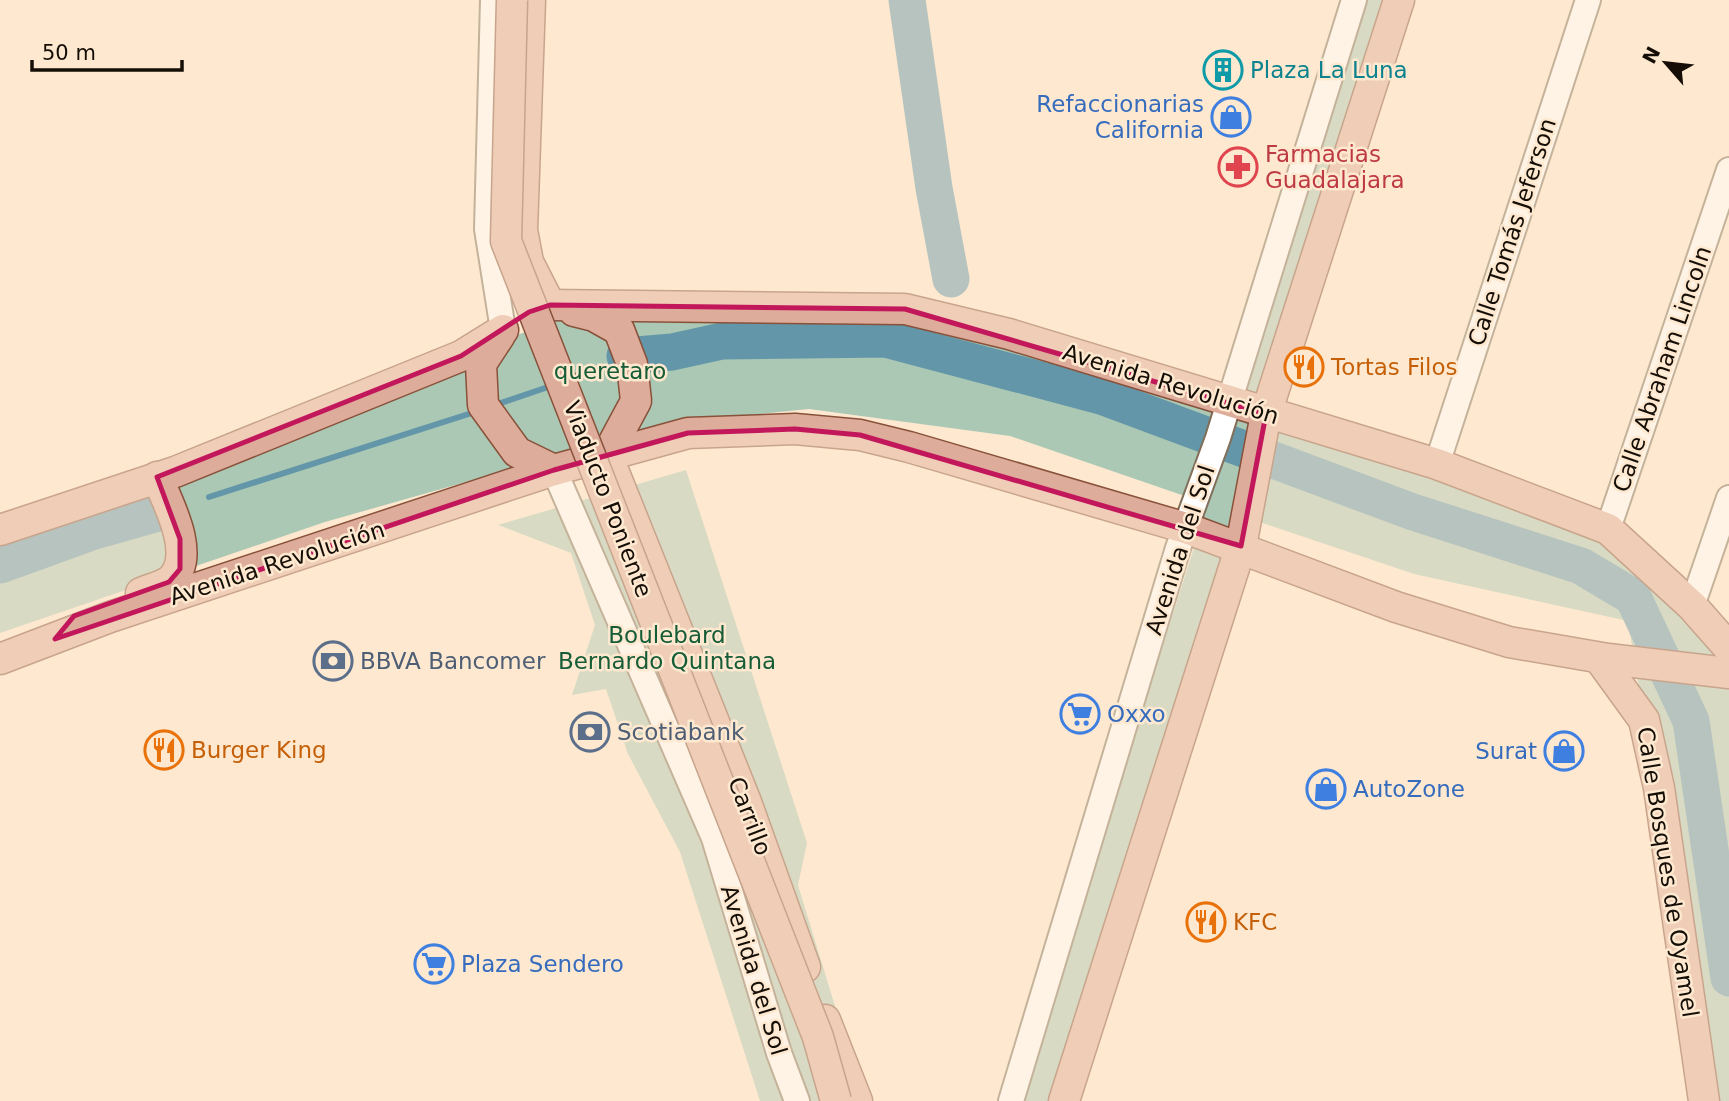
<svg xmlns="http://www.w3.org/2000/svg" width="1729" height="1101" font-family="'DejaVu Sans',sans-serif">
<style>
.green{fill:#abc8b4}
.lines{fill:none;stroke-linecap:round;stroke-linejoin:round}
.stream{stroke:#6296a8;stroke-width:6}
.river{stroke:#6296a8;stroke-width:37}
.minor-casing{stroke:#816f59;stroke-width:28}
.major-casing{stroke:#89513a;stroke-width:33}
.minor{stroke:#fff;stroke-width:24}
.major{stroke:#ddac9a;stroke-width:30}
.major-bridge-casing{stroke:#89513a;stroke-width:33;stroke-linecap:butt}
.major-bridge{stroke:#ddac9a;stroke-width:30}
.marked{fill:none;stroke:#c2185b;stroke-width:5;stroke-linejoin:round}
.labels{text-anchor:middle;dominant-baseline:central;stroke-width:5;stroke-linejoin:round;paint-order:stroke}
.culture-label{font-size:23px;fill:#0d838f;stroke:#fee9d0;text-anchor:start}
.shop-label{font-size:23px;fill:#366cbe;stroke:#fee9d0;text-anchor:start}
.health-label{font-size:23px;fill:#be3a42;stroke:#fee9d0;text-anchor:start}
.street-label{font-size:23px;fill:#150e06;stroke:#fee9d0}
.food-label{font-size:23px;fill:#c56008;stroke:#fee9d0;text-anchor:start}
.park-label{font-size:23px;fill:#155c37;stroke:#fee9d0}
.service-label{font-size:23px;fill:#4e5e75;stroke:#fee9d0;text-anchor:start}
</style>
<rect width="100%" height="100%" fill="#fee9d0"/>
<g class="green">
<polygon points="1368,0 1384,0 1264,402 1608,529 1729,637 1729,1101 1697,1101 1689,996 1628,621 1414,574 1233,513 1147,822 1060,1101 1001,1101 1070,936 1208,504 1010,436 809,409 674,423 325,522 0,633 0,529 597,305 865,295 1243,396"/>
<polygon points="686,470 807,843 798,885 864,1101 760,1101 680,852 628,754 606,689 572,695 595,625 571,553 498,525"/>
</g>
<g class="lines">
<g class="stream">
<polyline points="495,405 551,386"/>
<polyline points="209,497 478,411"/>
</g>
<g class="river">
<polyline points="907,0 934,188 951,279"/>
<polyline points="625,356 672,352 722,341 886,339 1101,396 1413,512 1581,566 1633,597 1691,721 1729,978"/>
<polyline points="0,565 91,532 155,514"/>
</g>
<g class="minor-casing">
<g id="minor">
<polyline points="493,0 487,229 503,330"/>
<polyline points="1437,464 1588,0"/>
<polyline points="554,470 714,838 779,1053 797,1101"/>
<polyline points="1608,529 1729,170"/>
<polyline points="1692,606 1729,498"/>
<polyline points="1011,1101 1178,548 1218,438 1354,0"/>
</g>
</g>
<g class="major-casing">
<g id="major">
<polyline points="530,0 522,230 528,262 550,305"/>
<polyline points="550,305 905,309 1009,334 1437,464 1608,529 1692,606 1729,648"/>
<polyline points="574,311 594,316 619,330 632,364 636,401 607,455"/>
<polyline points="500,335 481,364 483,405 517,452 554,470"/>
<polyline points="607,455 746,802 805,967"/>
<polyline points="0,530 175,472 461,356 503,330"/>
<path d="M 141,593 C 150,589 164,586 171,580 C 197,556 168,503 157,477"/>
<polyline points="1599,658 1644,720 1659,788 1704,1101"/>
<polyline points="0,659 110,617 554,470 688,433 795,429 860,435 909,447 1186,528 1396,607 1509,642 1608,659 1729,673"/>
<polyline points="825,1020 857,1101"/>
<polyline points="1064,1101 1241,546 1266,414 1399,0"/>
</g>
</g>
<use href="#minor" class="minor"/>
<use href="#major" class="major"/>
<g class="major-bridge-casing">
<polyline id="major-bridge" points="512,0 506,241 818,1037 836,1101"/>
</g>
<use href="#major-bridge" class="major-bridge"/>
</g>
<path d="M0 0H1729V1101H0ZM 550,305 L 905,309 L 1266,414 L 1241,546 L 860,435 L 795,429 L 688,433 L 554,470 L 55,639 L 74,616 L 169,582 L 180,569 L 180,539 L 157,477 L 461,356 L 529,312 Z" fill="#fee9d0" fill-opacity=".55" fill-rule="evenodd"/>
<path class="marked" d="M 550,305 L 905,309 L 1266,414 L 1241,546 L 860,435 L 795,429 L 688,433 L 554,470 L 55,639 L 74,616 L 169,582 L 180,569 L 180,539 L 157,477 L 461,356 L 529,312 Z"/>
<defs>
<g id="building-ring" transform="scale(2.0125)"><circle r="9.5" fill="#fee9d0" stroke="#0f9aa8" stroke-width="1.5"/><path d="M-4-6H4V6H1V3H-1V6H-4ZM-2.5-4.3h1.7v1.8h-1.7ZM.8-4.3h1.7v1.8H.8ZM-2.5-1h1.7V.8h-1.7ZM.8-1h1.7V.8H.8Z" fill="#0f9aa8"/></g>
<g id="shop-ring" transform="scale(2.0125)"><circle r="9.5" fill="#fee9d0" stroke="#3f7fe0" stroke-width="1.5"/><path d="M-5-2.5h2.3a2.7 3.5 0 0 1 5.4 0H5L5.5 6h-11ZM-1.5-2.5h3a1.5 2.3 0 0 0-3 0Z" fill="#3f7fe0"/></g>
<g id="pharmacy-ring" transform="scale(2.0125)"><circle r="9.5" fill="#fee9d0" stroke="#e0444e" stroke-width="1.5"/><path d="M-2-6h4v4h4v4h-4v4h-4v-4h-4v-4h4Z" fill="#e0444e"/></g>
<g id="restaurant-ring" transform="scale(2.0125)"><circle r="9.5" fill="#fee9d0" stroke="#e8710a" stroke-width="1.5"/><path d="M-5-6h1v4h1v-4h1v4h1v-4h1v5L-1.5 .5V6h-2V.5L-5-1ZM5-6V6H3V1.5H1.5Q1.5-4 5-6Z" fill="#e8710a"/></g>
<g id="bank-ring" transform="scale(2.0125)"><circle r="9.5" fill="#fee9d0" stroke="#5c6f8a" stroke-width="1.5"/><path d="M-6-4H6V4H-6ZM0-2.3a2.3 2.3 0 1 0 0 4.6a2.3 2.3 0 1 0 0-4.6Z" fill="#5c6f8a"/></g>
<g id="supermarket-ring" transform="scale(2.0125)"><circle r="9.5" fill="#fee9d0" stroke="#3f7fe0" stroke-width="1.5"/><path d="M-6-5.5h2.5l.6 2H6L4.5 2H-2.5L-4.4-4H-6ZM-1.5 3.2a1.3 1.3 0 1 0 .1 0ZM3 3.2a1.3 1.3 0 1 0 .1 0Z" fill="#3f7fe0"/></g>
</defs>
<g fill-rule="evenodd">
<use href="#building-ring" x="1223" y="70"/>
<use href="#shop-ring" x="1231" y="117"/>
<use href="#pharmacy-ring" x="1238" y="167"/>
<use href="#restaurant-ring" x="1304" y="367"/>
<use href="#bank-ring" x="333" y="661"/>
<use href="#supermarket-ring" x="1080" y="714"/>
<use href="#bank-ring" x="590" y="732"/>
<use href="#restaurant-ring" x="164" y="750"/>
<use href="#shop-ring" x="1564" y="751"/>
<use href="#shop-ring" x="1326" y="789"/>
<use href="#restaurant-ring" x="1206" y="922"/>
<use href="#supermarket-ring" x="434" y="964"/>
</g>
<g class="labels">
<g class="culture-label">
<text x="1250" y="70">Plaza La Luna</text>
</g>
<g class="shop-label">
<text x="1204" y="104" text-anchor="end">Refaccionarias<tspan x="1204" dy="26">California</tspan></text>
<text x="1107" y="714">Oxxo</text>
<text x="1537" y="751" text-anchor="end">Surat</text>
<text x="1353" y="789">AutoZone</text>
<text x="461" y="964">Plaza Sendero</text>
</g>
<g class="health-label">
<text x="1265" y="154">Farmacias<tspan x="1265" dy="26">Guadalajara</tspan></text>
</g>
<g class="street-label">
<text transform="translate(1512 232) rotate(-72)">Calle Tomás Jeferson</text>
<text transform="translate(1662 369) rotate(-71)">Calle Abraham Lincoln</text>
<text transform="translate(1171 384) rotate(17)">Avenida Revolución</text>
<text transform="translate(608 499) rotate(69)">Viaducto Poniente</text>
<text transform="translate(1180 550) rotate(-72)">Avenida del Sol</text>
<text transform="translate(277 563) rotate(-18)">Avenida Revolución</text>
<text transform="translate(750 816) rotate(69)">Carrillo</text>
<text transform="translate(1668 872) rotate(81)">Calle Bosques de Oyamel</text>
<text transform="translate(754 970) rotate(73)">Avenida del Sol</text>
</g>
<g class="food-label">
<text x="1331" y="367">Tortas Filos</text>
<text x="191" y="750">Burger King</text>
<text x="1233" y="922">KFC</text>
</g>
<g class="park-label">
<text x="610" y="371">queretaro</text>
<text x="667" y="635">Boulebard<tspan x="667" dy="26">Bernardo Quintana</tspan></text>
</g>
<g class="service-label">
<text x="360" y="661">BBVA Bancomer</text>
<text x="617" y="732">Scotiabank</text>
</g>
</g>
<g transform="translate(1666 63) rotate(298)" stroke="#fee9d0" stroke-width="5" paint-order="stroke">
<path d="M0-5L12 26L0 18L-12 26Z" fill="#150e06"/>
<text y="-10" font-size="19" font-weight="bold" text-anchor="middle" fill="#150e06">N</text>
</g>
<path d="M32 60v10h150v-10" fill="none" stroke="#150e06" stroke-width="3.5"/>
<text x="42" y="60" font-size="21" fill="#150e06" stroke="#fee9d0" stroke-width="5" paint-order="stroke">50 m</text>
</svg>
